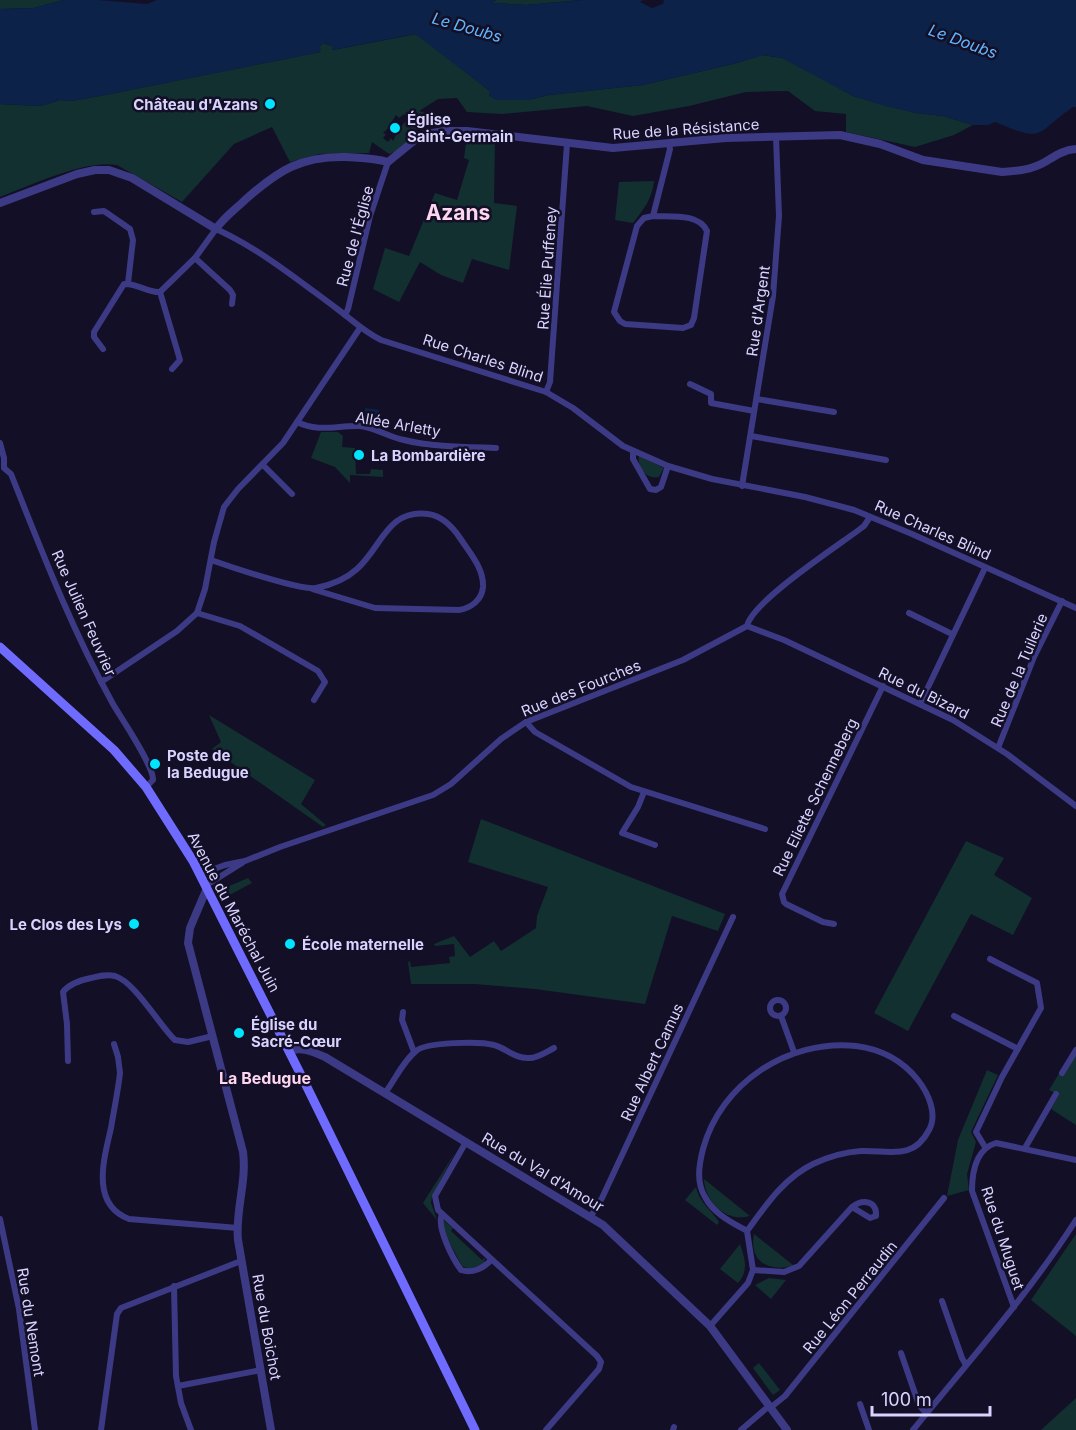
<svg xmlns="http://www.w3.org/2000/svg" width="1076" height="1430" font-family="Inter,sans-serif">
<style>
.green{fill:#12302f;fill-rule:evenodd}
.water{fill:#0c2248}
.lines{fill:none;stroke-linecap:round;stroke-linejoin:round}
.minor{stroke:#3d3a85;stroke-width:6}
.tertiary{stroke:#3d3a85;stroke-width:8}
.secondary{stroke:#6f6bff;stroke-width:9}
.poi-dot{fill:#00e5ff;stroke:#130f26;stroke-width:2}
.labels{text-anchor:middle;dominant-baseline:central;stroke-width:5;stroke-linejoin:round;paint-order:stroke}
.poi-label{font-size:15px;font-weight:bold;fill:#d9d4ff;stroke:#130f26;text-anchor:start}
.street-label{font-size:15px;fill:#d9d4ff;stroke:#130f26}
.water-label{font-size:16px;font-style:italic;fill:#62b6ff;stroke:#130f26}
.neighbourhood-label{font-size:16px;font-weight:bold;fill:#ffd6f0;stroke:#130f26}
.district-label{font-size:21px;font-weight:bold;fill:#ffd6f0;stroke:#130f26}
</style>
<rect width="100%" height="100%" fill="#130f26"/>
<g class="green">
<polygon points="0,0 63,0 34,8 0,9"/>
<polygon points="496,0 581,0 526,5 492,3"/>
<path d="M 416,34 L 490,91 L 489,96 L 528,100 L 549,95 L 643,85 L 737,63 L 762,55 L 782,58 L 798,65 L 853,96 L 916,113 L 943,116 L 973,125 L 954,135 L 915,147 L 846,132 L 846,114 L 815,111 L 788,91 L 746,92 L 689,106 L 633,116 L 587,106 L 502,114 L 467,112 L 457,98 L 438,99 L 419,111 L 426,113 C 418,130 408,149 389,154 L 372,142 L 369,153 L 319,154 L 290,162 L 272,127 L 234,144 L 182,202 L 117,165 C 84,160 32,185 0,197 L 0,104 L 41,106 L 60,100 L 71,101 L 100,96 L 320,52 L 320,46 L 323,43 L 332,46 L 333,50 ZM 404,114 L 408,118 L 401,127 L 402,128 L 397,132 L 398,134 L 397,133 L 393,141 L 391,138 L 388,142 L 383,138 L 386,134 L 383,133 L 389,127 L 387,126 L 389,126 L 396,115 L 399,118 Z"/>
<polygon points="467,136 495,139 494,203 517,206 509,270 472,259 463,283 441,275 420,262 399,302 373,289 385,248 409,256 435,193 457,200 469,160 464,158"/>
<path d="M 654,181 C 652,199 644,209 633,223 L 615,220 L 619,182 Z"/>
<polygon points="321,432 338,432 343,436 342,447 355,448 356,474 370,474 371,469 383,470 383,477 350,475 350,483 335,467 311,458"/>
<path d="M 639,456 L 664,468 L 659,477 C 647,480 637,468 639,456 Z"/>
<polygon points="209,715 315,780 301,804 326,825 323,827 212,749 221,742"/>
<polygon points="481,819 725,914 718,931 672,916 645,1004 535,989 475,984 411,984 408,962 410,961 411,967 450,963 449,957 455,956 454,944 435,946 434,944 454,936 470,957 494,941 501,951 536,928 537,916 548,887 468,862"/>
<polygon points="966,841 1004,858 994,875 1032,898 1013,935 971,914 908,1031 874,1013"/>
<polygon points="248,878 252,883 224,898 221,890 223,885 227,887"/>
<polygon points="1076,1054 1076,1125 1051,1109 1059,1095 1049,1090 1060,1072"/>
<polygon points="987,1070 998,1075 971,1132 976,1142 967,1174 969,1190 947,1196 958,1140"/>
<polygon points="456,1151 432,1196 431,1203 437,1220 423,1203"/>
<path d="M 704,1179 L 750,1216 C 726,1223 705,1202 704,1179 Z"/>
<path d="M 696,1187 C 700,1204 711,1209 719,1222 L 717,1225 L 685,1200 Z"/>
<polygon points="443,1220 453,1228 451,1231 482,1260 485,1257 484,1264 470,1269 462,1266 445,1234"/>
<path d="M 754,1234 L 793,1265 L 793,1266 C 768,1272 749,1262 754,1234 Z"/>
<polygon points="1076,1234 1076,1336 1031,1300"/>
<path d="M 740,1244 C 745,1259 749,1270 738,1283 L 720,1269 Z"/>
<polygon points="769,1278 786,1280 771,1299 755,1285"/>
<polygon points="759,1363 780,1390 773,1395 753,1368"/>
<polygon points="1076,1398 1076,1430 1041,1430"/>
</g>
<g class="water">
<path d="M 63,0 L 99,0 L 147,4 L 157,0 L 496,0 L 492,3 L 526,5 L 582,0 L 643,0 L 640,2 L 652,8 L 663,4 L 664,0 L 1076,0 L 1076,107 L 1073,107 C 1033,135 1046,143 995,122 L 988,125 L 973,125 L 943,116 L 916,113 L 885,106 L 853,96 L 782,58 L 763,55 L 737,63 L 643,85 L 549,95 L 528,100 L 496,100 L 489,96 L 490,91 L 415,34 L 332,50 L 332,46 L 324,43 L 320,46 L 321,52 L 100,96 L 71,101 L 59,100 L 41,106 L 0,104 L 0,9 L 34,8 Z"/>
<polygon points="365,408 379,410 378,421 365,419"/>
</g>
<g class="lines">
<g class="minor">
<polyline points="94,212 104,211 130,229 133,240 128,283"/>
<path d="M 653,216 C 671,217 699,213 707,231 L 694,318 L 691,325 L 683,328 L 625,324 L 620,321 L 614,312 L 637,226 L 644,218 L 653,216 L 670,149 L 669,144"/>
<polyline points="195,258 230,290 233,295 232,304"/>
<polyline points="160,292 180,360 172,369"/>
<polyline points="345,315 348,309 370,216 388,162"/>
<path d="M 103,349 L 94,337 L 94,332 L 124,284 C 137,283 148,293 160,292 L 195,258 L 216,229 C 260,249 298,280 336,308 C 351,319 364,332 381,340 L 546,392 L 573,408 L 623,446 L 668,466 L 712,479 L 805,497 L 854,510 L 912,534 L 1076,608"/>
<polyline points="690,384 711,394 711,403 754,411"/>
<polyline points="546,392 550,382 567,144"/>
<polyline points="757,399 834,412"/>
<path d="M 297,422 C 319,433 338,425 360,426 C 376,428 389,437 404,440 C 432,447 467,447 496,448"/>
<polyline points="751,436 886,460"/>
<path d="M 0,443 L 4,458 L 4,468 L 11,474 C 42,552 72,630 113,704 C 121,718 154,766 153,780 L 146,787"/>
<polyline points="633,451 633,459 650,489 656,490 661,487 668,466"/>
<polyline points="263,465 292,494"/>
<polyline points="742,486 773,296 779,216 776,137"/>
<path d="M 211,560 C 228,566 302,591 316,588 C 331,585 346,579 357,569 C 382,547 387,509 428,514 C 442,516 452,526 460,538 C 469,552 484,568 483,587 C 482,600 471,608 459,610 L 375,608 L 312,589"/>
<polyline points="197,613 240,626 318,671 325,682 314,700"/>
<polyline points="909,613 952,634"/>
<polyline points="747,626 784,640 953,720 1007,754 1076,806"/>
<polyline points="101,682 177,631 197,613 205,589 214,542 224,507 238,489 283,443 360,328"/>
<polyline points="920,704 985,568"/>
<polyline points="526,722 535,732 631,787 765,829"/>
<polyline points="998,748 1034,657 1062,601"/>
<polyline points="644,792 638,807 622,833 655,845"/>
<path d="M 200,874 L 225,865 L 245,861 L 280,847 L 433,795 L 451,784 L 501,739 L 526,722 L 683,660 L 747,626 C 752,601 841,544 864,526 L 870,517"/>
<polyline points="205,886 242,863"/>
<polyline points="834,924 823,922 786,904 784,902 782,894 883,686"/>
<circle cx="778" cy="1008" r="8"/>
<polyline points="403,1012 402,1020 414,1052"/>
<polyline points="781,1016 794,1052"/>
<polyline points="954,1016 1018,1049"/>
<path d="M 114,1044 L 118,1057 L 120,1073 C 118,1091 114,1110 111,1128 C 104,1159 90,1204 129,1219 L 238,1228"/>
<path d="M 68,1061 L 67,1024 L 63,992 C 69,984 81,980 91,978 C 99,976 107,974 115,976 C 135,982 159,1025 175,1040 L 188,1042 L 213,1036"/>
<polyline points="1062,1073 1076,1050"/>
<path d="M 385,1093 C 395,1080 403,1061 416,1051 C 426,1042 480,1041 494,1045 C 506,1048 515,1059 529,1058 C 538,1058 546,1052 554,1048"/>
<polyline points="466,1142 435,1196 438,1210 597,1356 601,1362 599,1369 546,1430"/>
<polyline points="985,1147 976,1132 1002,1077 1041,1008 1037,983 990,959"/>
<polyline points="1025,1148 1056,1094"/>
<path d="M 442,1214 C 436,1227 453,1259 461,1270 C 472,1274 484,1268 491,1260"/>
<polyline points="591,1216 602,1198 733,917"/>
<polyline points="0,1219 19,1309 35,1430"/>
<path d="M 753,1270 L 784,1272 L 799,1266 L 852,1207 C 862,1199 877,1200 876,1216 L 870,1218 L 852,1207"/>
<polyline points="174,1286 176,1376 181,1403 191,1430"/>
<polyline points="942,1301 962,1358 966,1365"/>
<path d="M 1014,1307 L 972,1191 C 972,1172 976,1149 996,1143 L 1076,1160"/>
<path d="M 710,1326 L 748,1283 L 753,1270 L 747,1231 C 731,1222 714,1214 705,1197 C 696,1182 699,1165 703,1149 C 721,1083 788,1039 856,1046 C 880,1049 902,1060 918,1080 C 928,1093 938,1114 929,1130 C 913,1161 889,1150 861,1151 C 845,1152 828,1157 813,1164 C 784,1178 766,1205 747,1231"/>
<polyline points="901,1353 919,1405 926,1413"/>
<polyline points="178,1386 261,1370"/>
<polyline points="860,1404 869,1430"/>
<polyline points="770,1408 785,1396 944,1198"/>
<polyline points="101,1430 117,1314 121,1308 241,1261"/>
<polyline points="673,1430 674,1427"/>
<polyline points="741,1430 769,1406"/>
<path d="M 913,1430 C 969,1361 1028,1295 1076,1220"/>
</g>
<g class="tertiary">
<path d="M 0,203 L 77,174 L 95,170 L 109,170 L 132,178 L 216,229 C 224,217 236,209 246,199 C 279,170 301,156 346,157 C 360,158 374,158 388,162 L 421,135 L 444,131 L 467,131 L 613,148 L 726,138 L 840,135 L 880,144 L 923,160 L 1002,172 C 1017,171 1031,170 1045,162 C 1055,156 1063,150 1076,149"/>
<path d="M 207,888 L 190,928 L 188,943 L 243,1152 C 247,1182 235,1211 238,1240 L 271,1430"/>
<path d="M 289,1051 C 302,1046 313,1052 325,1057 L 603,1225 L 710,1326 L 787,1430"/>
</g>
<polyline class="secondary" points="0,647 114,750 146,787 193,861 305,1083 475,1430"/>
</g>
<g class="poi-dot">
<circle cx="270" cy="104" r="6"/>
<circle cx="395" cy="128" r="6"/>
<circle cx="359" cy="455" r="6"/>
<circle cx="155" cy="764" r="6"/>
<circle cx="134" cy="924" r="6"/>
<circle cx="290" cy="944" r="6"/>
<circle cx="239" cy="1033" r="6"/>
</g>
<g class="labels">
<g class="poi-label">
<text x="258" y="104" text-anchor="end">Château d'Azans</text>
<text x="407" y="119">Église<tspan x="407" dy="17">Saint-Germain</tspan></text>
<text x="371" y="455">La Bombardière</text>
<text x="167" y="755">Poste de<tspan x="167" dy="17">la Bedugue</tspan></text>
<text x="122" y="924" text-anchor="end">Le Clos des Lys</text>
<text x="302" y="944">École maternelle</text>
<text x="251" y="1024">Église du<tspan x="251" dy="17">Sacré-Cœur</tspan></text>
</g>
<g class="street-label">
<text transform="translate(686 129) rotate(-4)">Rue de la Résistance</text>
<text transform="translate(355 236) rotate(-75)">Rue de l'Église</text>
<text transform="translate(547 268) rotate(-86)">Rue Élie Puffeney</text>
<text transform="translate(758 311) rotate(-82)">Rue d'Argent</text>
<text transform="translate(483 358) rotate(18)">Rue Charles Blind</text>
<text transform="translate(398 424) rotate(10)">Allée Arletty</text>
<text transform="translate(933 530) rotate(24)">Rue Charles Blind</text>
<text transform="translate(84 613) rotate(66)">Rue Julien Feuvrier</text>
<text transform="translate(1019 670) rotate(-67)">Rue de la Tuilerie</text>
<text transform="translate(581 688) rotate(-22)">Rue des Fourches</text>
<text transform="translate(924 693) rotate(26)">Rue du Bizard</text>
<text transform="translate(815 797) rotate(-64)">Rue Eliette Schenneberg</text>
<text transform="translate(234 912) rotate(62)">Avenue du Maréchal Juin</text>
<text transform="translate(652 1062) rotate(-65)">Rue Albert Camus</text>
<text transform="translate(543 1172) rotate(31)">Rue du Val d'Amour</text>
<text transform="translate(1003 1238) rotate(72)">Rue du Muguet</text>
<text transform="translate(850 1297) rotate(-51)">Rue Léon Perraudin</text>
<text transform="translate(31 1322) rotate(81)">Rue du Nemont</text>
<text transform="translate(267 1327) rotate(80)">Rue du Boichot</text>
</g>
<g class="water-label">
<text transform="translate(467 27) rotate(16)">Le Doubs</text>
<text transform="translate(963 41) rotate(20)">Le Doubs</text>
</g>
<g class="neighbourhood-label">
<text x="265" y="1078">La Bedugue</text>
</g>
<g class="district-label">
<text x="458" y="212">Azans</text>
</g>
</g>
<path d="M872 1406v9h118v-9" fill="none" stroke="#d9d4ff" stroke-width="3"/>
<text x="881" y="1406" font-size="18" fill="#d9d4ff" stroke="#130f26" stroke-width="4.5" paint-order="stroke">100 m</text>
</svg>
